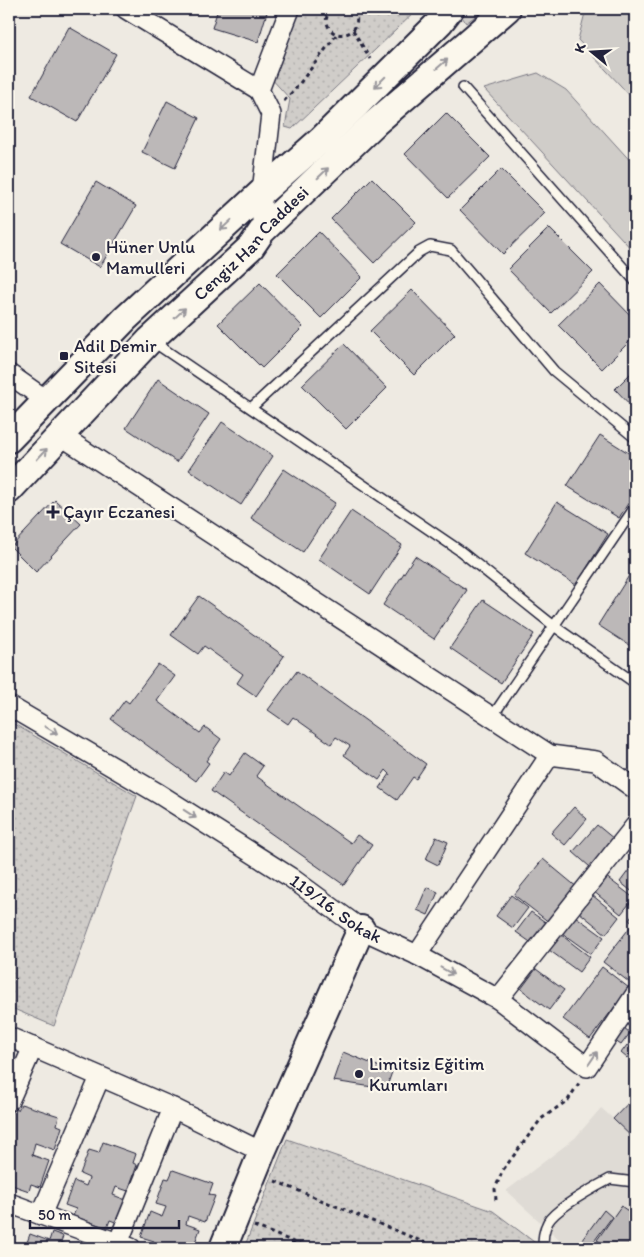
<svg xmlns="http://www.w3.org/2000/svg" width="644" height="1257" font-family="Itim,sans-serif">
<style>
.built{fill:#dfdbd5}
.green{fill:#d0cdc9;stroke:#797882}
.park{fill:url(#park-dots);stroke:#797882}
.building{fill:#bcb8b8;stroke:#22223b}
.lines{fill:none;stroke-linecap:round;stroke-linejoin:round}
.lane-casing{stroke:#22223b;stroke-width:12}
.street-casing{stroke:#22223b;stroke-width:22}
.secondary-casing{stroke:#22223b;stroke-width:30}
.path{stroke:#22223b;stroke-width:3;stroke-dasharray:4 4;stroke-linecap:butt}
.lane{stroke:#fbf7ec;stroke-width:9}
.street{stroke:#fbf7ec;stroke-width:19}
.secondary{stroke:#fbf7ec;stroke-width:26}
.oneway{stroke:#99979c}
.poi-dot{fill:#22223b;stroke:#fbf7ec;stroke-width:2}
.labels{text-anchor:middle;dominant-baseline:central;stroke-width:4.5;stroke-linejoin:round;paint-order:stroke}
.street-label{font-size:18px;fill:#22223b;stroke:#fbf7ec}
.poi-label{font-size:18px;fill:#22223b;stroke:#fbf7ec;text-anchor:start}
</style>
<defs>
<pattern id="park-dots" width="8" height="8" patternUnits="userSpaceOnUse" patternTransform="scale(1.25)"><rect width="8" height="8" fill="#d0cdc9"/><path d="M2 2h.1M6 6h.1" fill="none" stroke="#b2b0ae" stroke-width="1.8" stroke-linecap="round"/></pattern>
</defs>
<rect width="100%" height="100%" fill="#eeeae2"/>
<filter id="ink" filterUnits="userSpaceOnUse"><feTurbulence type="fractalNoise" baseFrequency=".02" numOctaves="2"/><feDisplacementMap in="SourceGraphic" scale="10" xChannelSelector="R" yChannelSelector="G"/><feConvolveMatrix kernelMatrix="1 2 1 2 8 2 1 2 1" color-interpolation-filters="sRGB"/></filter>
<g filter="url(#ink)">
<polygon class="built" points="635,1099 635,1248 569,1248 506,1191 575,1138 601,1108 616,1121"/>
<g class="green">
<polygon points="467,9 485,9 466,23 461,15"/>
<polygon points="586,9 635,9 635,101 578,40"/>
<polygon points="538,73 566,90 635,166 635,253 484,89"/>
</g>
<g class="park">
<polygon points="297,9 418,9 292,129 285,127 290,99 270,77"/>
<polygon points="9,721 137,796 54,1026 9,1007"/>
<polygon points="287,1139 493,1211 542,1248 244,1248"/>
</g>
<g class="building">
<polygon points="218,9 268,9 258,42 212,28"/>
<polygon points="69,27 116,54 77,122 31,96"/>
<polygon points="167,101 199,118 175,168 142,152"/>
<polygon points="446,113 490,157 448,198 405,154"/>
<polygon points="501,169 545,213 503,254 460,210"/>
<polygon points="372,178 416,222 374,263 331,219"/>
<polygon points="96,182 136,206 100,267 60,244"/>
<polygon points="549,228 593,272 551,313 508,269"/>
<polygon points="319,232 362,277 321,318 277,274"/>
<polygon points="260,283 303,327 262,368 218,324"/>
<polygon points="600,284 635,320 635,336 602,369 558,325"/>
<polygon points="412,290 455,334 414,375 370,331"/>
<polygon points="344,344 387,388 346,429 302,385"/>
<polygon points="635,369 635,410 615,389"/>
<polygon points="158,379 209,414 177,462 126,428"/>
<polygon points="222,422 273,456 241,505 189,470"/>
<polygon points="600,435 635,457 635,492 619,518 567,486"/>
<polygon points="284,469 335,503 303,552 251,518"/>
<polygon points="55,500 81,524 36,572 11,547"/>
<polygon points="557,502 608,534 576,585 525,553"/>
<polygon points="351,511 402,545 370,594 319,559"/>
<polygon points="415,556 467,590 434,639 383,605"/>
<polygon points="630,574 635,577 635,649 598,625"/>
<polygon points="199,596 284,656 256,696 237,683 243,674 204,646 198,654 171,635"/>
<polygon points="483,600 534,634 501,683 450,648"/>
<polygon points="158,664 175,676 157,701 200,733 205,727 221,739 206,761 209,763 196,781 111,719 125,700 129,703"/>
<polygon points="297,671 426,764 416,779 413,777 397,800 380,788 390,774 386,770 379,780 344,755 350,746 336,737 331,744 293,717 288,724 268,710"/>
<polygon points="245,753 263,766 256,776 351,843 357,835 372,845 344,885 211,791 224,772 229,776"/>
<polygon points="574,807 587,819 565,845 551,833"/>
<polygon points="597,825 614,839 590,867 573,852"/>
<polygon points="436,837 448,842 438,865 426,859"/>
<polygon points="543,859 578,888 550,923 514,895"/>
<polygon points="632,866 635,868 635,894 620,882"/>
<polygon points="605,876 634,898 621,914 593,891"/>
<polygon points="427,887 438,892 428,915 417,910"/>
<polygon points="511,895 528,908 513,928 496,916"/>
<polygon points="592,895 619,917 606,934 579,912"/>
<polygon points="531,912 548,924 533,944 516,932"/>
<polygon points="635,912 635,925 629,920"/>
<polygon points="575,916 604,937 591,954 562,933"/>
<polygon points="631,926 635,930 635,975 629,982 603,962"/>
<polygon points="560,934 590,957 579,972 549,950"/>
<polygon points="602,967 629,988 590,1039 563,1019"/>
<polygon points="536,969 564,990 549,1010 521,989"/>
<polygon points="622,1026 630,1033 621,1045 612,1039"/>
<polygon points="627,1045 633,1050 627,1058 621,1053"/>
<polygon points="343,1052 392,1072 386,1089 333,1081"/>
<polygon points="635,1096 635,1140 613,1119"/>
<polygon points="21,1104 59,1116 57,1125 62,1127 55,1150 35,1143 32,1155 49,1161 40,1187 31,1184 29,1191 9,1184 9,1120 12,1109 18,1110"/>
<polygon points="103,1142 136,1154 133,1163 137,1165 128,1191 116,1187 113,1195 126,1200 118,1223 110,1220 107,1228 73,1216 76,1209 65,1205 74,1181 86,1186 89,1178 80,1174 89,1150 99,1153"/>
<polygon points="173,1170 213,1184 209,1195 215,1196 205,1222 188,1216 186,1224 200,1229 193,1248 151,1248 154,1241 141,1237 150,1212 162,1217 166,1207 156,1204 165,1178 169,1179"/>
<polygon points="621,1206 635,1216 635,1248 609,1248 597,1240"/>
<polygon points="604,1210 612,1217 589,1248 576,1248"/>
<polygon points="52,1232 63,1236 61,1242 66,1244 64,1248 25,1248 30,1234 49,1241"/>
<polygon points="595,1243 603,1248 592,1248"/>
</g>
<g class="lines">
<g class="lane-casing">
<g id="lane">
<polyline points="463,87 635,281"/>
<polyline points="152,341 459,550 554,626 635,683"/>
<polyline points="251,408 419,252 430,246 451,250 554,371 635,438"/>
<polyline points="492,717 635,507"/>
<path d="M 544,1248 C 542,1240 544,1229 548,1222 C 556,1208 595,1187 610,1179 L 635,1182"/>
</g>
</g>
<g class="street-casing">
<g id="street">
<polyline points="126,9 259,90"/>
<polyline points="262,231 262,192 271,114 259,90 290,9"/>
<polyline points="9,374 46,400"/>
<polyline points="60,435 550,755 596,761 635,789"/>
<path id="s1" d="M 9,706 L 159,794 L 290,877 L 361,929 L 417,955 L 498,999 L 587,1067 L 635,995"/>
<polyline points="417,955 550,755"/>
<polyline points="498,999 635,826"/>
<polyline points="9,1037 173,1108 262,1152"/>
<polyline points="9,1101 33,1047"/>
<polyline points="9,1203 131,1248"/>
<polyline points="41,1215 100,1077"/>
<polyline points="118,1243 173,1108"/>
</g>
</g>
<g class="secondary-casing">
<g id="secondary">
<polyline points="9,439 125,319 262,192 322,139 440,22 450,9"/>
<path id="s2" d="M 9,490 L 150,340 L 251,247 L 262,231 L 375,123 L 507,9"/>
<polyline points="223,1248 262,1152 361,929"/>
</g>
</g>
<g class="path">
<polyline points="310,9 327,15"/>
<path d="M 331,9 C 328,13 325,18 327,23 C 333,45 368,33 353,9"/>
<polyline points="353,30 370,59"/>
<polyline points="284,101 297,87 337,34"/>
<polyline points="275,1181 438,1248"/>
<polyline points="496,1200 495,1189 503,1170 541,1119 568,1100 579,1083"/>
<polyline points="254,1226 309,1248"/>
</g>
<use href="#lane" class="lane"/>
<use href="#street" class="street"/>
<use href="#secondary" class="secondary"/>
</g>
<defs><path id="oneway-shaft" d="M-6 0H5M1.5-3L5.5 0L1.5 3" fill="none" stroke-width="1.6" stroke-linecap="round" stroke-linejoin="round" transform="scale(1.25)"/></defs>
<g class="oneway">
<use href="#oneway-shaft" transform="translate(442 64) rotate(-41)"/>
<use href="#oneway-shaft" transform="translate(380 82) rotate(135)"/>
<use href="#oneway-shaft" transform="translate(323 173) rotate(-44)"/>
<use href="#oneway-shaft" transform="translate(226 225) rotate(137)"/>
<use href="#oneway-shaft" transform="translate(180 313) rotate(-43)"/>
<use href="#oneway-shaft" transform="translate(42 454) rotate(-47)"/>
<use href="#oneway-shaft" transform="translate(51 730) rotate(30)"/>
<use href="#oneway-shaft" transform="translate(190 814) rotate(33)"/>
<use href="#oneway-shaft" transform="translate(447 971) rotate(29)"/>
<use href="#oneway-shaft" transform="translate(593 1058) rotate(-56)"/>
</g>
</g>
<g class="poi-dot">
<circle cx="96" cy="257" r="5"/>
<rect x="59" y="351" width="10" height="10" rx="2.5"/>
<path d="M50.5 504.5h5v5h5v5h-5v5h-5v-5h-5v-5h5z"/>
<circle cx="359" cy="1074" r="5"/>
</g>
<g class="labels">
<g class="street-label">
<text stroke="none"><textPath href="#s2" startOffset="346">Cengiz Han Caddesi</textPath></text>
<text stroke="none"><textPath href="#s1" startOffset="385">119/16. Sokak</textPath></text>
</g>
<g class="poi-label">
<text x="106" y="247">Hüner Unlu<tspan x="106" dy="21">Mamulleri</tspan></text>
<text x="74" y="346">Adil Demir<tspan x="74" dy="21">Sitesi</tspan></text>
<text x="63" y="512">Çayır Eczanesi</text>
<text x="369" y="1064">Limitsiz Eğitim<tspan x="369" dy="21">Kurumları</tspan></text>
</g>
</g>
<rect width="644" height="1257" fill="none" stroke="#fbf7ec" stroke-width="30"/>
<rect x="15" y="15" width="614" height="1227" fill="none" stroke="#22223b" stroke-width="2" filter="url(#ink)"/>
<g transform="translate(592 52) rotate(288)" stroke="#fbf7ec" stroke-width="4" paint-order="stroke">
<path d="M0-4L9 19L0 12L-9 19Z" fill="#22223b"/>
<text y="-8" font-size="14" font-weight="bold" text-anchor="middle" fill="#22223b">K</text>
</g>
<path d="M30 1220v8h149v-8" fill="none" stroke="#22223b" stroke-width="2.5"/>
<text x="38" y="1220" font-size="15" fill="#22223b" stroke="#fbf7ec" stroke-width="4" paint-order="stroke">50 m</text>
</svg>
